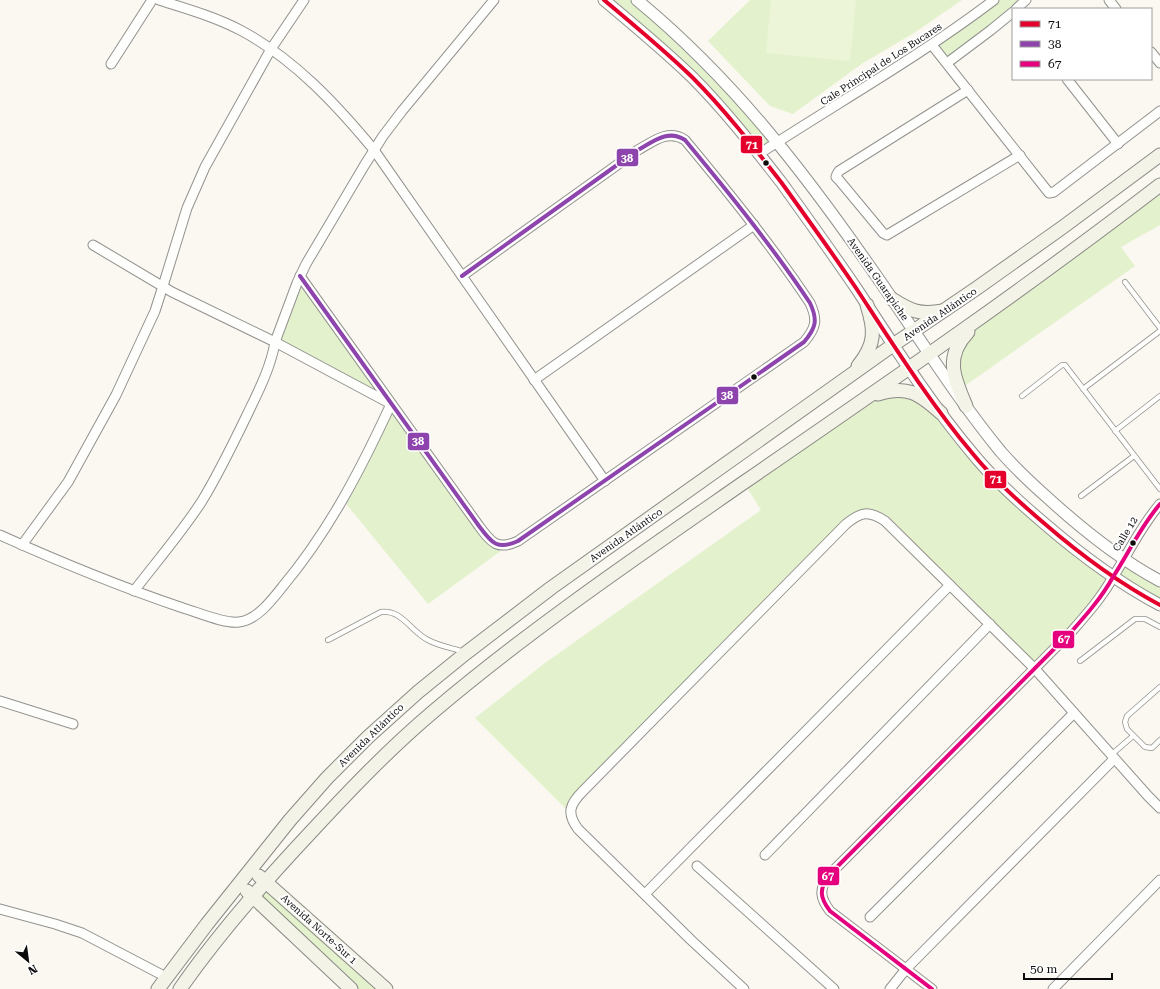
<svg xmlns="http://www.w3.org/2000/svg" width="1160" height="989" font-family="'Roboto Serif',serif">
<style>
.green{fill:#e3f2cd}
.pitch{fill:#edf5d8}
.lines{fill:none;stroke-linecap:round;stroke-linejoin:round}
.service-casing{stroke:#93928f;stroke-width:6}
.minor-casing{stroke:#93928f;stroke-width:11}
.tertiary-casing{stroke:#93928f;stroke-width:13}
.secondary-casing{stroke:#8a8985;stroke-width:15}
.service{stroke:#fefefd;stroke-width:4.5}
.minor{stroke:#fefefd;stroke-width:9}
.tertiary{stroke:#fefefd;stroke-width:11}
.secondary{stroke:#f4f3e8;stroke-width:13}
.bus-1-casing{stroke:#fff;stroke-width:7}
.bus-2-casing{stroke:#fff;stroke-width:7}
.bus-3-casing{stroke:#fff;stroke-width:7}
.bus-1{stroke:#e4002b;stroke-width:4}
.bus-2{stroke:#8e44ad;stroke-width:4}
.bus-3{stroke:#e5007d;stroke-width:4}
.bus-dot{fill:#0c0c0c;stroke:#fff;stroke-width:1.5}
.labels{text-anchor:middle;dominant-baseline:central;stroke-width:4;stroke-linejoin:round;paint-order:stroke}
.street-label{font-size:10px;fill:#0c0c0c;stroke:#fff}
.line-badge{stroke:#fff;stroke-width:1.5}
.badge-label{font-size:11px;text-anchor:middle;font-weight:bold;fill:#fff}
</style>
<rect width="100%" height="100%" fill="#faf8f0"/>
<g class="green">
<polygon points="604,0 637,0 777,142 759,154 737,126"/>
<polygon points="750,0 962,0 914,33 863,63 793,114 770,106 708,41"/>
<polygon points="994,0 1026,0 947,63 932,45"/>
<polygon points="1160,185 1160,225 1121,247 1135,266 959,390 958,344 966,334"/>
<polygon points="300,276 484,534 509,545 428,604 343,500 391,404 275,342"/>
<polygon points="878,395 923,398 973,455 1113,578 1123,560 1160,581 1160,605 1113,578 1035,669 885,521 862,514 583,791 571,814 475,718 545,663 761,510 744,483"/>
<polygon points="265,881 386,989 351,989 252,897"/>
</g>
<polygon class="pitch" points="771,0 856,0 850,61 766,53"/>
<g class="lines">
<g class="service-casing">
<g id="service">
<polyline points="1125,282 1160,328"/>
<polyline points="1083,389 1160,331"/>
<polyline points="1022,396 1062,365 1065,365 1160,489"/>
<polyline points="1115,431 1160,396"/>
<polyline points="1081,496 1134,456"/>
<path d="M 328,640 L 381,612 C 403,610 410,631 428,640 C 439,646 452,648 464,652"/>
<polyline points="1080,661 1135,619 1145,619 1160,627"/>
<polyline points="1160,687 1127,716 1125,722 1127,729 1145,747 1152,748 1160,740"/>
<polyline points="1111,755 1133,736"/>
</g>
</g>
<g class="minor-casing">
<g id="minor">
<path d="M 159,0 C 187,9 216,17 242,31 C 294,59 337,105 374,150 L 605,481"/>
<polyline points="1109,0 1116,9"/>
<polyline points="1016,9 1026,0"/>
<polyline points="932,45 1049,193 1054,192 1160,111"/>
<polyline points="1151,52 1160,63"/>
<polyline points="947,63 991,30 1013,12"/>
<polyline points="111,64 152,0"/>
<polyline points="1067,79 1118,144"/>
<polyline points="968,90 839,171 837,174 836,177 839,180 883,233 887,235 1020,155"/>
<path d="M 759,154 C 837,103 919,57 994,0"/>
<path d="M 300,276 L 479,526 C 491,542 497,551 518,541 L 804,342 C 816,328 818,320 810,303 C 772,246 729,193 685,140 C 668,129 654,141 638,150 L 462,276"/>
<polyline points="534,380 754,225"/>
<path d="M 0,535 C 60,562 121,587 183,608 C 197,612 224,624 239,622 C 257,620 272,600 283,586 C 329,531 361,469 391,404 L 275,342 L 172,292 L 93,245"/>
<polyline points="22,545 68,482 116,395 155,311 163,286 187,208 205,167 271,49 304,0"/>
<path d="M 134,591 C 157,561 182,532 202,501 C 219,473 233,444 247,415 C 258,392 271,367 275,342 L 297,283 L 306,264 L 364,166 L 383,136 L 402,111 L 494,0"/>
<polyline points="0,701 73,724"/>
<polyline points="765,855 990,624"/>
<polyline points="697,866 834,989"/>
<polyline points="645,894 950,585"/>
<polyline points="0,909 55,924 82,933 166,977"/>
<polyline points="870,917 1074,713"/>
<path d="M 744,989 L 691,940 L 578,829 C 566,813 570,804 583,791 L 846,524 C 861,512 868,510 885,521 L 1035,669 L 1148,796 L 1160,808"/>
<polyline points="890,989 906,969 1114,759"/>
<path d="M 932,989 L 830,911 C 820,898 819,890 828,876 L 1072,631 C 1087,614 1102,597 1113,577 C 1129,552 1141,526 1160,504"/>
<polyline points="1053,989 1160,880"/>
</g>
</g>
<g class="tertiary-casing">
<g id="tertiary">
<path d="M 604,0 C 634,25 664,50 692,77 C 724,109 753,146 781,182 C 807,218 833,254 858,291 C 894,346 930,403 973,454 C 994,480 1019,502 1045,524 C 1082,556 1117,582 1160,605"/>
<path d="M 637,0 C 733,79 805,173 875,274 C 917,334 955,396 1001,452 C 1016,469 1032,484 1049,499 C 1083,530 1119,559 1160,581"/>
</g>
</g>
<g class="secondary-casing">
<g id="secondary">
<path d="M 892,299 C 911,311 919,315 943,311"/>
<path d="M 858,366 C 876,344 875,330 867,305"/>
<path d="M 878,394 C 907,385 919,393 941,413"/>
<path d="M 966,406 C 954,378 944,357 968,332"/>
<polyline points="259,876 386,989"/>
<polyline points="247,891 351,989"/>
<polyline points="158,989 207,924 290,820 327,778 368,737 418,692 466,653 551,588 893,345 977,288 1063,227 1160,155"/>
<path d="M 180,989 C 219,933 264,882 311,832 C 350,790 390,748 434,711 C 532,628 638,556 743,483 C 884,386 1025,289 1160,185"/>
</g>
</g>
<use href="#service" class="service"/>
<use href="#minor" class="minor"/>
<use href="#tertiary" class="tertiary"/>
<use href="#secondary" class="secondary"/>
<g class="bus-1-casing">
<path id="bus-1" d="M 604,0 C 634,25 664,50 692,77 C 724,109 753,146 781,182 C 807,218 833,254 858,291 C 894,346 930,403 973,454 C 994,480 1019,502 1045,524 C 1082,556 1117,582 1160,605"/>
</g>
<g class="bus-2-casing">
<path id="bus-2" d="M 300,276 L 479,526 C 491,542 497,551 518,541 L 804,342 C 816,328 818,320 810,303 C 772,246 729,193 685,140 C 668,129 654,141 638,150 L 462,276"/>
</g>
<g class="bus-3-casing">
<path id="bus-3" d="M 932,989 L 830,911 C 820,898 819,890 828,876 L 1072,631 C 1087,614 1102,597 1113,577 C 1129,552 1141,526 1160,504"/>
</g>
<use href="#bus-1" class="bus-1"/>
<use href="#bus-2" class="bus-2"/>
<use href="#bus-3" class="bus-3"/>
</g>
<g class="bus-dot">
<circle cx="766" cy="163" r="3.5"/>
<circle cx="754" cy="377" r="3.5"/>
<circle cx="1133" cy="543" r="3.5"/>
</g>
<g class="labels">
<g class="street-label">
<text transform="translate(881 64) rotate(-33)">Cale Principal de Los Bucares</text>
<text transform="translate(878 279) rotate(55)">Avenida Guarapiche</text>
<text transform="translate(940 314) rotate(-34)">Avenida Atlántico</text>
<text transform="translate(1125 534) rotate(-59)">Calle 12</text>
<text transform="translate(626 535) rotate(-35)">Avenida Atlántico</text>
<text transform="translate(371 735) rotate(-44)">Avenida Atlántico</text>
<text transform="translate(319 929) rotate(42)">Avenida Norte-Sur 1</text>
</g>
</g>
<g class="line-badge">
<rect x="740" y="135" width="23" height="19" rx="4" fill="#e4002b"/>
<rect x="616" y="148" width="23" height="19" rx="4" fill="#8e44ad"/>
<rect x="716" y="386" width="23" height="19" rx="4" fill="#8e44ad"/>
<rect x="407" y="432" width="23" height="19" rx="4" fill="#8e44ad"/>
<rect x="984" y="470" width="23" height="19" rx="4" fill="#e4002b"/>
<rect x="1052" y="630" width="23" height="19" rx="4" fill="#e5007d"/>
<rect x="817" y="866" width="23" height="20" rx="4" fill="#e5007d"/>
</g>
<g class="badge-label">
<text x="752" y="149">71</text>
<text x="627" y="162">38</text>
<text x="727" y="399">38</text>
<text x="418" y="445">38</text>
<text x="996" y="483">71</text>
<text x="1064" y="643">67</text>
<text x="828" y="880">67</text>
</g>
<rect x="1012" y="8" width="140" height="72" fill="#ffffff" stroke="#9e9e9e"/>
<rect x="1020" y="21" width="20" height="6" fill="#e4002b" stroke="#9e9e9e"/>
<text x="1048" y="28" font-size="12" fill="#0c0c0c">71</text>
<rect x="1020" y="41" width="20" height="6" fill="#8e44ad" stroke="#9e9e9e"/>
<text x="1048" y="48" font-size="12" fill="#0c0c0c">38</text>
<rect x="1020" y="61" width="20" height="6" fill="#e5007d" stroke="#9e9e9e"/>
<text x="1048" y="68" font-size="12" fill="#0c0c0c">67</text>
<g transform="translate(28 961) rotate(151)" stroke="#ffffff" stroke-width="3" paint-order="stroke">
<path d="M0-3L7 15L0 10L-7 15Z" fill="#0c0c0c"/>
<text y="-6" font-size="11" font-weight="bold" text-anchor="middle" fill="#0c0c0c">N</text>
</g>
<path d="M1024 973v6h88v-6" fill="none" stroke="#0c0c0c" stroke-width="2"/>
<text x="1030" y="973" font-size="12" fill="#0c0c0c" stroke="#ffffff" stroke-width="3" paint-order="stroke">50 m</text>
</svg>
